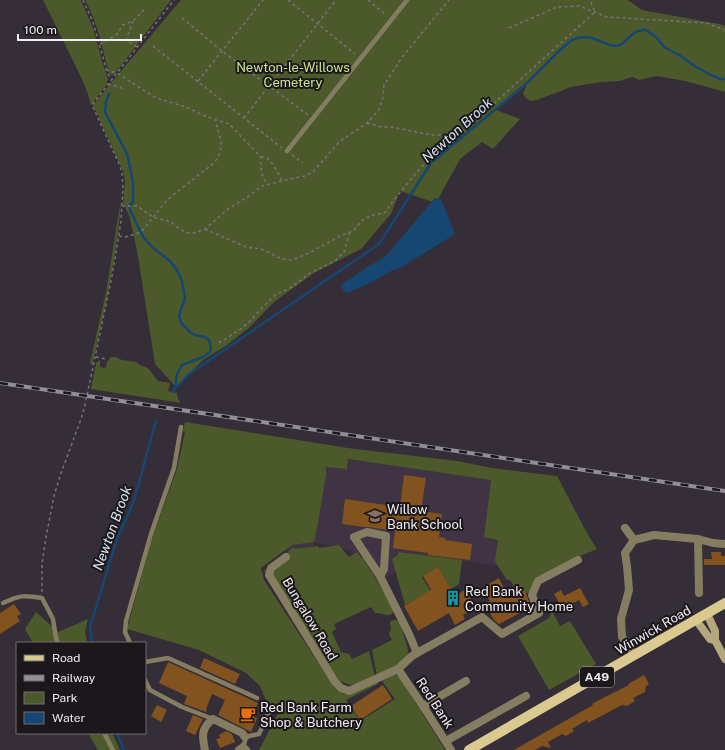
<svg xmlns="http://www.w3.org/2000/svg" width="725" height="750" font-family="'Public Sans',sans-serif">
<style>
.built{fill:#403343}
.green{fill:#4c592b}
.water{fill:#164773}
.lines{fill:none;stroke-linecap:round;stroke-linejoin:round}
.stream{stroke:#164773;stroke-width:2.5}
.building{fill:#82531f}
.path{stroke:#78717a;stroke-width:1.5;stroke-dasharray:3 3;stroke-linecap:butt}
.service{stroke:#857d61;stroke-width:4.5}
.minor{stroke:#857d61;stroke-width:8}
.secondary{stroke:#b5a87c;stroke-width:8}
.primary{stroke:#dbca90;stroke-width:10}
.rail-casing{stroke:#948d96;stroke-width:4}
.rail{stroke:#1b171b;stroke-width:2.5;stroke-dasharray:8;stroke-linecap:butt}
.labels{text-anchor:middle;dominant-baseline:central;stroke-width:4;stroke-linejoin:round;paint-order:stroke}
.shield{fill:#1b171b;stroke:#b2acb2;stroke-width:1}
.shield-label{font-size:12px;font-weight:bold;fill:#f2ecf3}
.park-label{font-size:13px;fill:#cbe68a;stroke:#1b171b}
.poi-label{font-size:13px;fill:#f2ecf3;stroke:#1b171b;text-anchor:start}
.street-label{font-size:13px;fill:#f2ecf3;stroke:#1b171b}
.water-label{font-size:14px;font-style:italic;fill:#d5e2f0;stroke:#1b171b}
</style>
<rect width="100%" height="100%" fill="#352d37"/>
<polygon class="built" points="332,457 560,489 524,567 493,565 435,557 397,556 392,559 396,572 374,584 350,550 314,542 313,554 173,532"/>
<g class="green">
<polygon points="43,0 81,0 93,28 102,61 108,79 107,81 107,84 91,105 88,94 82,79"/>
<path d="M 85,0 L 171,0 L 114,75 L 111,75 L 109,73 C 102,48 98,23 85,0 Z"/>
<polygon points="181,0 628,0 642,10 719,24 725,26 725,92 685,81 656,76 640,80 632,77 620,81 601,82 571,87 537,100 530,101 525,97 523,93 527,85 496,110 520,119 493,149 482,142 460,159 436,203 400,191 391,214 361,249 314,273 274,302 250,327 227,345 203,360 176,387 155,364 137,250 129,215 123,203 125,181 123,171 93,105 110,84"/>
<path d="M 121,199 C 118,255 104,311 92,366 L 90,363 L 106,292 Z"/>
<polygon points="111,357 115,357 122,360 136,362 140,365 148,368 158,381 170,383 168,391 177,393 178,399 181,403 91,389 96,363 100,360 100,367 106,368 107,361 108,361"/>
<polygon points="185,422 348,448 457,461 492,468 557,476 588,535 597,549 578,557 535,581 539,588 525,594 520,584 514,587 511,581 506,579 495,561 498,540 484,537 491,480 348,459 347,469 326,467 326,475 317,528 314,542 292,545 261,568 264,580 334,687 344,694 377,681 378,684 346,700 360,721 395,699 382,681 395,675 399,676 445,750 259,750 281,708 267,703 260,686 246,673 199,650 127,629 151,541 177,469 185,432 183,431"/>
<path d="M 339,545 L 349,557 L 357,552 L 361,558 L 362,557 L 395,609 C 391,620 383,612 375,613 L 371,607 L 334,624 L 336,629 L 332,632 L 341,652 L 349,654 L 352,659 L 369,651 L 375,677 L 355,684 L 350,685 L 336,680 L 311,648 L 264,571 L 294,547 L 295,549 L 319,546 L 319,548 Z"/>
<polygon points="399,552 462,560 462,561 459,584 451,589 438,568 422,577 434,597 423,595 405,605 392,559 397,556"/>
<polygon points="552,611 560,626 570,621 596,664 549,690 518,636 549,618"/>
<polygon points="36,612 58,632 88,619 85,632 87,643 33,643 25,629"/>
<path d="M 393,620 L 396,620 C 402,623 402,630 404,636 C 405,641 408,646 408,651 C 407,666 388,670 377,676 L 372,650 L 392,640 L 389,634 L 391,628 L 390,624 L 390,622 Z"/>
<polygon points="88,733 112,733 120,750 98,750"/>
</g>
<polygon class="water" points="435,198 441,199 455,234 400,268 393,270 366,285 346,293 340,286 367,267 385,257"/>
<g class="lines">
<g class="stream">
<polyline points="109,94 106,102 105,112 127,154 133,182 133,202 130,205 130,210 140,231"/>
<polyline points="141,232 144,238 151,246 171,262 178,272 182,281 185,298 179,315 181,323 190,332 195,335 205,337 209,340 211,347 210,352 203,357 182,365 177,374 175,388"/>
<polyline points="173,392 175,388 179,385 189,374 379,244 431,163 528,82 559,51 572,40 578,38 585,37 592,38 610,45 616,46 622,44 634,33 638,31 643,30 646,30 657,38 664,47 679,55 696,67 709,74 720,79 725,79"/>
<polyline points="92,643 90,627 117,539 134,501 156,420"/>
<polyline points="117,733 124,750"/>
</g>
</g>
<g class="building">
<polygon points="404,475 426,478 421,511 442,514 439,537 445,538 445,540 472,544 470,560 428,555 428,553 393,548 395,531 368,527 364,527 342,524 345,499 400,507"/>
<polygon points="711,552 721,552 721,556 725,556 725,565 704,565 704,559 712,559"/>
<polygon points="438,567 455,596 466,589 472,601 463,606 467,613 463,615 465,619 458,623 455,625 449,613 418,631 404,606 431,590 423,576"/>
<polygon points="499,578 506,592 520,584 527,596 531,607 499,624 494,620 485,604 490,601 482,588"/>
<polygon points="580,588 589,604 583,607 579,600 568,606 569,607 563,610 554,594 561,590 564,596"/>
<polygon points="14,604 21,614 17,616 20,621 0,634 0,613"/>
<polygon points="204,658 240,674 235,684 200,668"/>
<polygon points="168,662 258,703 252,716 257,718 251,732 218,715 225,700 212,694 206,709 207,710 206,712 184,704 187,696 159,683"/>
<polygon points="644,675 649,684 646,686 645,692 633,698 635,701 627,706 622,705 588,723 587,720 572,729 574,731 566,736 562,734 548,742 551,748 542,746 535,750 514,750 593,705 592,704 599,700 629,685 628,684"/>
<polygon points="383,685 392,699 360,720 351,706"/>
<polygon points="157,705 167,710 161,722 151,716"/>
<polygon points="193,715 203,719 195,735 186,731"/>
<polygon points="226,731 232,734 235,742 220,748 216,739 220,738 219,735"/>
</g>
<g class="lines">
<g class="path">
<polyline points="83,0 93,22 107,72 111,79"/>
<polyline points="288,0 355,54"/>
<polyline points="368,0 386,15"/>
<polyline points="182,18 222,51 308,115"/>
<polyline points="133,21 126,40 137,47"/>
<polyline points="509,28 557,7 579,6 607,17 706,23 725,30"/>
<polyline points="100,44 106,41 117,34 123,25 133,21 146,8"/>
<polyline points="153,46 282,148"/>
<path d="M 106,70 L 117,73 L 156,98 L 186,107 L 205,116 L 229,124 L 261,157 C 261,168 260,176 268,184"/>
<polyline points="198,81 263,0"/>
<polyline points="108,84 120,87 124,90"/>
<polyline points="244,118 336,0"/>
<polyline points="367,123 382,127 391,127 431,135 457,135"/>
<polyline points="292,155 303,163"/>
<path d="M 261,157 C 263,157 265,157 267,158 C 271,160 281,177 282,181"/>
<polyline points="122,206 137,206 153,217 171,222 177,227 185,232 189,233 194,233 205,229 228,209 249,196 262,186 289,179 305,176 313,172 339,142 367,123 379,110 383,97 384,85 403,56 449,0"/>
<polyline points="205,229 246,247 261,249 282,259 291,260 297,258 309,253 342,235 348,233 354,230 361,222 364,219 373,215 384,213 387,211 389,206 421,167 489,108 595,12 590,0"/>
<path d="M 119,236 L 125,237 L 136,234 L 142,231 L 168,199 L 214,163 C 226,147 220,138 215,120"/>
<polyline points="219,343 241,329 250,321 262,308 275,295 290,288 305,277 306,275 335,261 344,252 350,232"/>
<polyline points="96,357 106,359"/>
<polyline points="42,592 42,564 46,537 54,496 60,476 81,419 85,405 112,276 118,241 121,221 123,187 122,173 119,164 92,105 174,0"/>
</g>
<g class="service">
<polyline points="287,151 407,0"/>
<path d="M 3,603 C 20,595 24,595 42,598 L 53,619 L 56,638 L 58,643"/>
<polyline points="130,643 125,632 126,621 151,534 174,468 181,427"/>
<polyline points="145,662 168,658 257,698"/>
<polyline points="145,680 150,690 182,707 213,719"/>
<polyline points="104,733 113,750"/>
<polyline points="243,747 245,741 245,737 259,734 269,712"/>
</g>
<g class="minor">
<polyline points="625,528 634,540"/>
<polyline points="698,539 699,593"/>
<polyline points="286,557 271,568 269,575 335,682 341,688 349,691 398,669 412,656 417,653 482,617 502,634 539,613 532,595 538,581 578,560"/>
<polyline points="380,576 384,569 386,536 367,532 354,537 380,576 409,634 417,653"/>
<polyline points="635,655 622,637 621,619 629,590 627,566 625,553 634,540 654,535 698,539 713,543 725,544"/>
<polyline points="398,669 423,706 451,750"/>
<polyline points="423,706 466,681"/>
<polyline points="446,741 526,696"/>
<path d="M 205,750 C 202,736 201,728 213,719 L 242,733 L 245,737"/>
<polyline points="239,750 243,747 246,750"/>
</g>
<g class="secondary">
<polyline points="707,614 715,631 715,640 725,659"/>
<polyline points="696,620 710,639 715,640"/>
</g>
<polyline class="primary" points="469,750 725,603"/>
<g class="rail-casing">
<polyline id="rail" points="0,383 725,491"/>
</g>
<use href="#rail" class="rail"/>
</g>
<defs>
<g id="school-bare" transform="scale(1.2)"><path d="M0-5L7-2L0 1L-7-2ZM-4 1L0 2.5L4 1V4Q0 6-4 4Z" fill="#8d6e63" stroke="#1b171b" stroke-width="2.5" paint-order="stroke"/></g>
<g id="building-bare" transform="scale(1.2)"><path d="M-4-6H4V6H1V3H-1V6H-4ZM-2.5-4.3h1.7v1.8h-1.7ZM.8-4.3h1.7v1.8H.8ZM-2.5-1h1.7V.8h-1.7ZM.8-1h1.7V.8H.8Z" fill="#0f9aa8" stroke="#1b171b" stroke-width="2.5" paint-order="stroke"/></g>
<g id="cafe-bare" transform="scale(1.2)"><path d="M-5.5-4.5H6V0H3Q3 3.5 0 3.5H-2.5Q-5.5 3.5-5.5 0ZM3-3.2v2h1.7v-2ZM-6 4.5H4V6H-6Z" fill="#e8710a" stroke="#1b171b" stroke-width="2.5" paint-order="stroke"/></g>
</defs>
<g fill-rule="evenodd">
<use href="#school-bare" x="375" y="516"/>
<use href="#building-bare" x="453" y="598"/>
<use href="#cafe-bare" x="248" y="714"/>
</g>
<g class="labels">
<rect class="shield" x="580" y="667" width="34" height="20" rx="3"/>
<g class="shield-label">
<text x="597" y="677">A49</text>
</g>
<g class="park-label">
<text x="293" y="67">Newton-le-Willows<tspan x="293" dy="15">Cemetery</tspan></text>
</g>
<g class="poi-label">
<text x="387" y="509">Willow<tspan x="387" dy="15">Bank School</tspan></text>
<text x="465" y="591">Red Bank<tspan x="465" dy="15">Community Home</tspan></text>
<text x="260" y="707">Red Bank Farm<tspan x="260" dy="15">Shop &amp; Butchery</tspan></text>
</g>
<g class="street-label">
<text transform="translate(310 619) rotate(59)">Bungalow Road</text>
<text transform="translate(653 630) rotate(-30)">Winwick Road</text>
<text transform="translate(435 703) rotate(57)">Red Bank</text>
</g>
<g class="water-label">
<text transform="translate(457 130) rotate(-42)">Newton Brook</text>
<text transform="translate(112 528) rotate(-70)">Newton Brook</text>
</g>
</g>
<rect x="16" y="642" width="130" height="92" fill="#1b171b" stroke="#716c71"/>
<rect x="24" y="655" width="20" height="6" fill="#dbca90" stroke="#716c71"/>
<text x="52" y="662" font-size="12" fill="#f2ecf3">Road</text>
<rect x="24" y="675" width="20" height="6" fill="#948d96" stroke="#716c71"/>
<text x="52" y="682" font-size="12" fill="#f2ecf3">Railway</text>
<rect x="24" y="692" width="20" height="12" fill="#4c592b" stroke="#716c71"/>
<text x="52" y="702" font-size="12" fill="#f2ecf3">Park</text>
<rect x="24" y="712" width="20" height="12" fill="#164773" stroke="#716c71"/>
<text x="52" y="722" font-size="12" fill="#f2ecf3">Water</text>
<path d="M18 34v6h123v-6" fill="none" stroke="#f2ecf3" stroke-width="2"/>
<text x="24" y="34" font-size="12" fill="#f2ecf3" stroke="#1b171b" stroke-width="3" paint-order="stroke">100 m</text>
</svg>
